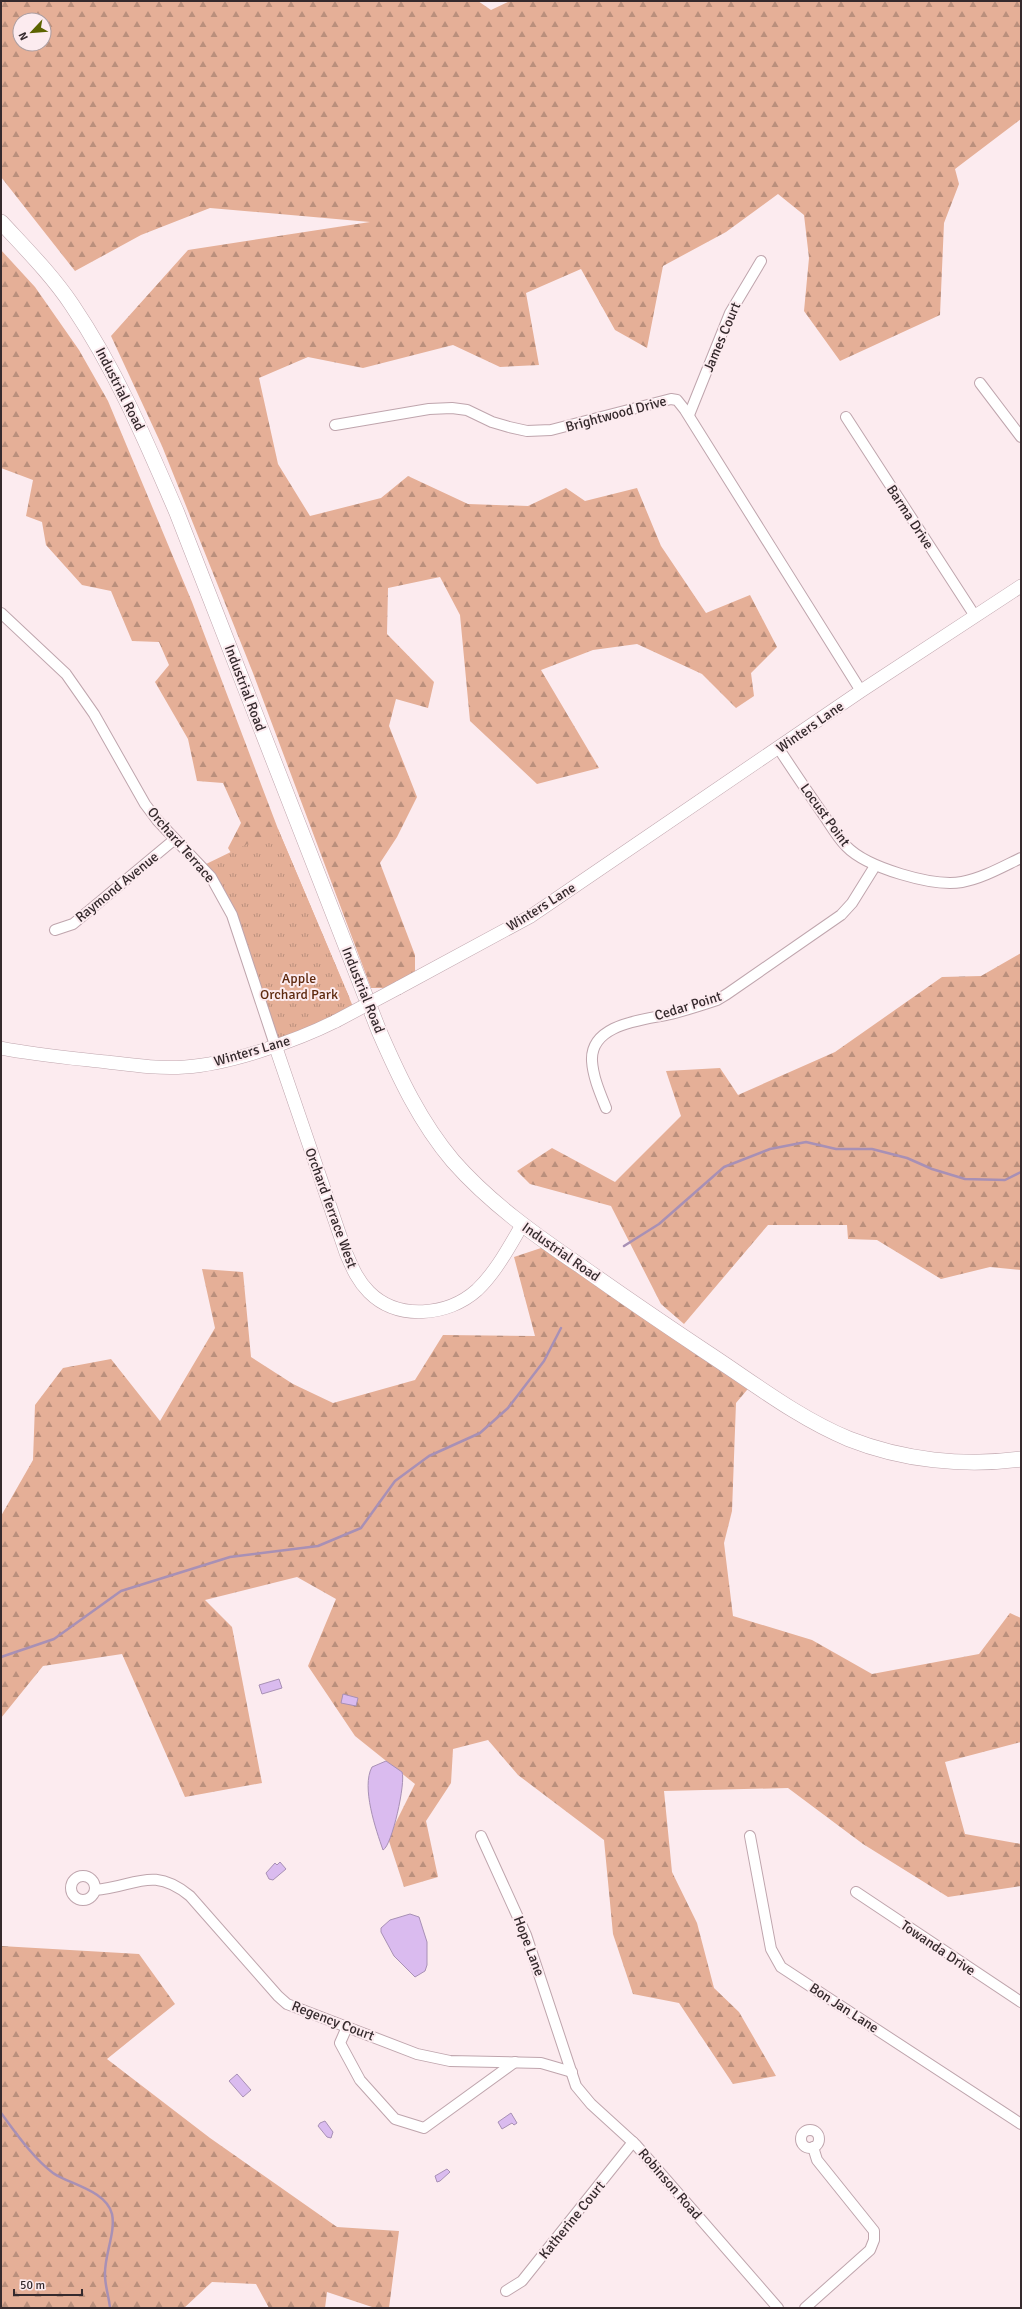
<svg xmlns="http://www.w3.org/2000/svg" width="1022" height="2309" font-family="Signika,sans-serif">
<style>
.forest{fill:url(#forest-firs);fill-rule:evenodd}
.park{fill:url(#park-tufts)}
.water{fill:#dabbef;stroke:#a890b5}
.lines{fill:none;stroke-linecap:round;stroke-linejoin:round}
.stream{stroke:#a890b5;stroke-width:2.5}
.minor-casing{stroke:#bfa5ad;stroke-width:12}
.tertiary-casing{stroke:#bfa5ad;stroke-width:14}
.secondary-casing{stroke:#bfa5ad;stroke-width:16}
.minor{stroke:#fff;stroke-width:10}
.tertiary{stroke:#fff;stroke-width:13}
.secondary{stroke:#fff;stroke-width:15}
.tertiary-bridge-casing{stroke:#bfa5ad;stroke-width:14;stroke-linecap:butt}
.tertiary-bridge{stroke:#fff;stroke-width:13}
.labels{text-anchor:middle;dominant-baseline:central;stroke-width:4;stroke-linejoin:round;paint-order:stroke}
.street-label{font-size:14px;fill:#352a2d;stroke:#fcebef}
.park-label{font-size:14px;fill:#5f2a0f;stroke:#fcebef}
</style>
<defs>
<pattern id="forest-firs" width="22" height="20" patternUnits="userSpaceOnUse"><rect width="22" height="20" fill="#e5af97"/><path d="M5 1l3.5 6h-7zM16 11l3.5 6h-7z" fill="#ba8f7c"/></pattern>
<pattern id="park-tufts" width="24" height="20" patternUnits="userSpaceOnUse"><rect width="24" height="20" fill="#e5af97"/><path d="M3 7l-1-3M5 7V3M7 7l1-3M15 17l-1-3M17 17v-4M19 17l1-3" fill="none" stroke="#ba8f7c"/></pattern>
</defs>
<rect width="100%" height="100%" fill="#fcebef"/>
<g class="forest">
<path d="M 1,1 L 478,1 L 491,10 L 510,1 L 1021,1 L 1021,119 L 955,169 L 959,184 L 944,223 L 940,315 L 840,361 L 804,311 L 809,258 L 804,215 L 778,194 L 726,232 L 663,266 L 647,348 L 615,330 L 581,269 L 526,293 L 539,365 L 500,367 L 453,345 L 363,368 L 308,357 L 259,378 L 278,464 L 310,516 L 381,498 L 408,476 L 468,504 L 528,506 L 566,488 L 585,501 L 637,488 L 661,546 L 706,613 L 750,595 L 777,647 L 751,673 L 754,696 L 736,708 L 702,674 L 637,644 L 593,650 L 541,670 L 599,768 L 537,784 L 470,721 L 460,615 L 440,577 L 388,588 L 387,634 L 434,682 L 428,708 L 396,699 L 389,726 L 417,797 L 397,837 L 380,863 L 415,955 L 415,979 L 398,988 L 371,988 L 253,673 L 162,446 L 111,336 L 188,250 L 370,222 L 210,208 L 141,235 L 75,271 L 1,177 ZM 20,20 L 44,20 L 44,44 L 20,44 Z"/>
<polygon points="1,250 35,287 79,350 108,401 192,602 278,829 350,999 239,866 228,848 241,823 223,783 197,781 188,739 155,682 169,665 159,642 132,641 111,591 82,585 46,545 42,522 26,516 33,480 1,468"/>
<polygon points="1021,953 1021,1270 990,1267 941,1279 877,1240 848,1239 847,1225 768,1225 684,1324 661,1304 611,1206 530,1184 517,1171 552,1148 615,1182 681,1116 666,1071 720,1068 738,1095 835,1052 942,977 981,976"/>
<polygon points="550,1245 752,1384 736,1403 732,1511 724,1543 733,1616 812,1640 872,1674 979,1654 1010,1613 1021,1618 1021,1742 945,1762 965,1834 1021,1844 1021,1886 948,1897 863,1844 788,1788 664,1791 672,1872 697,1923 714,1988 739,2012 776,2076 733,2084 679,2003 633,1994 613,1934 604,1840 518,1775 488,1740 453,1749 451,1783 426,1821 438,1877 404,1887 388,1838 415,1784 355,1736 308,1666 336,1599 297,1577 205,1600 232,1627 262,1783 185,1797 122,1654 43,1666 1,1718 1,1516 33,1460 35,1405 63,1368 111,1359 160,1421 215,1328 202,1269 243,1272 251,1357 293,1384 333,1403 415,1380 443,1335 535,1336 514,1257"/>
<polygon points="1,1946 139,1954 175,2004 107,2059 210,2138 337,2227 399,2231 389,2308 375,2308 327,2292 325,2308 269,2308 256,2284 212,2282 184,2308 1,2308"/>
</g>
<polygon class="park" points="278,829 354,1009 275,1045 232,915 202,866"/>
<g class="water">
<polygon points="279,1679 282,1688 262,1694 259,1685"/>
<polygon points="343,1694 358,1698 356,1706 341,1703"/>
<path d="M 386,1761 L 402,1772 C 406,1782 392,1846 383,1850 C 376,1830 361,1787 372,1767 Z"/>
<polygon points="280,1862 286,1869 273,1880 269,1879 266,1873 275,1863 277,1865"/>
<polygon points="410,1914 419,1917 427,1942 427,1965 425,1971 415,1977 394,1956 381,1932 381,1928 390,1920"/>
<polygon points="237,2074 251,2090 243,2097 229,2081"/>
<polygon points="511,2113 517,2123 514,2125 512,2123 502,2129 498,2122"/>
<polygon points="325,2121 333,2132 331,2138 327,2137 318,2126 320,2123"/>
<polygon points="447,2169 450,2172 440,2181 437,2182 435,2176"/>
</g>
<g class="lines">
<g class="stream">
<polyline points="624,1246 659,1224 724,1167 770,1149 806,1142 836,1149 872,1149 907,1158 932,1169 965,1179 1005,1180 1021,1172"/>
<polyline points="1,1657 54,1639 121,1591 230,1557 318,1546 361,1528 395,1481 429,1456 480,1433 508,1408 544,1361 561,1328"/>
<path d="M 1,2113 C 16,2133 33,2158 53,2173 C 68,2184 106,2190 112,2214 C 116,2232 104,2256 105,2275 C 105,2286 109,2297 110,2308"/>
</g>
<g class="minor-casing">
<g id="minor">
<polyline points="980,383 1021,437"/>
<polyline points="689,415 730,313 761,261"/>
<polyline points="846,417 975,616"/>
<polyline points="335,425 429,409 452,408 467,410 492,422 509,427 527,431 551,430 671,399 677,400 685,410 861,691"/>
<polyline points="1,613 66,674 94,714 145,804 157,820 211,877 232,915 275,1045"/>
<path d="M 779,749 C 794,772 809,794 825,817 C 831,826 838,838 846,846 C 867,868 933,887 962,882 C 983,878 1002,867 1021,858"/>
<polyline points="55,930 73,924 175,839"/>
<path d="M 606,1108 C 600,1093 593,1077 592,1061 C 590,1023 645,1020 671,1014 C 686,1010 702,1005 717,1000 L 727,994 L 841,915 L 852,903 L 875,866"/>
<polyline points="481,1836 526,1935 576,2086 591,2104 636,2145 778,2308"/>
<polyline points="750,1836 771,1949 781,1967 1021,2124"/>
<circle cx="83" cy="1888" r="12"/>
<path d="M 95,1890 C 135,1887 152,1865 190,1896 L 278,1996 L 287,2004 L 417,2054 L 450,2061 L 541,2063 L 572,2072"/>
<polyline points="856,1892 1021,2002"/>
<polyline points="347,2027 340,2043 360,2080 395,2119 424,2128 515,2062"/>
<circle cx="810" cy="2139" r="9"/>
<polyline points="506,2291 522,2281 633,2142"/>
<polyline points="805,2308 870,2250 874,2240 874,2231 817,2160 813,2147"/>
</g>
</g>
<g class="tertiary-casing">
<g id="tertiary">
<polyline points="398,988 531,916 861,691 1021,586"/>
<path d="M 275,1045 L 346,1253 C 352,1267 357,1280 369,1292 C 398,1321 448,1316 477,1290 C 496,1272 509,1247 522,1225"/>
<path d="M 1,1048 C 36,1055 71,1058 107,1062 C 132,1065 159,1069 185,1067 C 230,1064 296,1041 336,1021"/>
</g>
</g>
<g class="secondary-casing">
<path id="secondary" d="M 1,222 C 25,248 52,275 72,305 C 116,370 146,441 177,513 L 379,1031 C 399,1077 420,1122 453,1161 C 490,1203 535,1235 582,1267 C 623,1296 664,1324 706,1352 C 752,1382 798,1418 849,1439 C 902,1460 964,1467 1021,1459"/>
</g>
<use href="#minor" class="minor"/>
<use href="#tertiary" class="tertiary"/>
<use href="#secondary" class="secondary"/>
<g class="tertiary-bridge-casing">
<polyline id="tertiary-bridge" points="336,1021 398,988"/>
</g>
<use href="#tertiary-bridge" class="tertiary-bridge"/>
</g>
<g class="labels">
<g class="street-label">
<text transform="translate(722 337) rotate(-67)">James Court</text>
<text transform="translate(120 389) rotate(63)">Industrial Road</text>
<text transform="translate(616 414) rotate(-15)">Brightwood Drive</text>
<text transform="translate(910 517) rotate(57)">Barma Drive</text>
<text transform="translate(245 688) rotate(69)">Industrial Road</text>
<text transform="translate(810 727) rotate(-35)">Winters Lane</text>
<text transform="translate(825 815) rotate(54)">Locust Point</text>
<text transform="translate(181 845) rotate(49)">Orchard Terrace</text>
<text transform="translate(117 887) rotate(-39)">Raymond Avenue</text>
<text transform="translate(541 907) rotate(-32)">Winters Lane</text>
<text transform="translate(363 990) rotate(68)">Industrial Road</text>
<text transform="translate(688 1006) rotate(-17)">Cedar Point</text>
<text transform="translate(252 1051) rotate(-16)">Winters Lane</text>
<text transform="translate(331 1208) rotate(70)">Orchard Terrace West</text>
<text transform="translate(561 1252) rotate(35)">Industrial Road</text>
<text transform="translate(529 1946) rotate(69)">Hope Lane</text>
<text transform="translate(938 1948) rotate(34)">Towanda Drive</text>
<text transform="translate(844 2008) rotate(33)">Bon Jan Lane</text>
<text transform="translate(333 2021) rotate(21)">Regency Court</text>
<text transform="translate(670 2184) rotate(49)">Robinson Road</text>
<text transform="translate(572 2220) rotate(-51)">Katherine Court</text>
</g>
<g class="park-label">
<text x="299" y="978">Apple<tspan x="299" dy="16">Orchard Park</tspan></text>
</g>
</g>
<rect width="1022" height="2309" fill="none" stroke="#352a2d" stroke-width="4"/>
<g transform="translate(32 32) rotate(244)"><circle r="19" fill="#fcebef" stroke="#ac9ea1"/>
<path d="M0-3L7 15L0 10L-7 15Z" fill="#5c6300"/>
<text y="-6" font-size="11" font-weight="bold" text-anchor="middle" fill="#352a2d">N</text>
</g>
<path d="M14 2289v6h68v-6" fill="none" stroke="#352a2d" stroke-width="2"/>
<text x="20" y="2289" font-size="12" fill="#352a2d" stroke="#fcebef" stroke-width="3" paint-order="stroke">50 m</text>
</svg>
